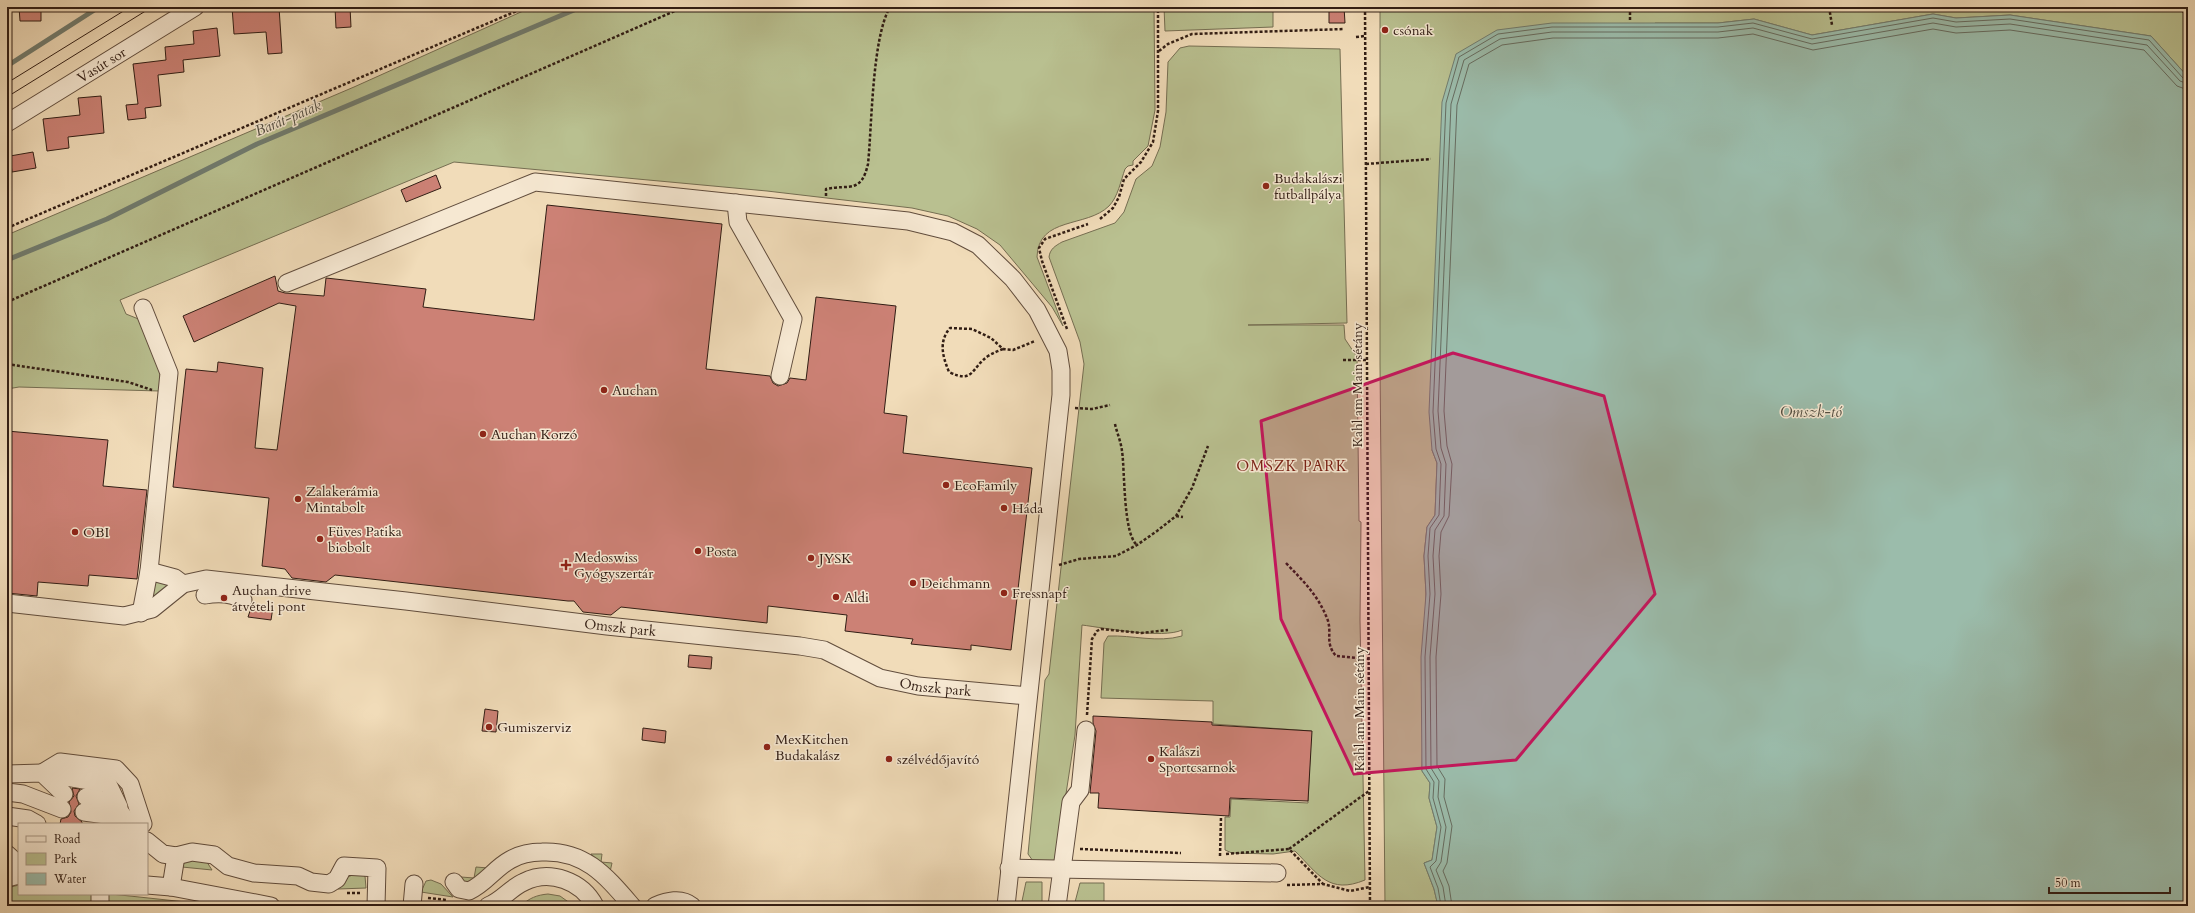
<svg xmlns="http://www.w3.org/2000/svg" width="2195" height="913" font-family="Cardo,serif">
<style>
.green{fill:#b9c090;stroke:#756e52}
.water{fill:#9bbcab;stroke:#717c6f}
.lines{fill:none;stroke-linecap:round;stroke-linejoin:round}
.shore{stroke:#666c60;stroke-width:1}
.stream{stroke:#717c6f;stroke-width:5}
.building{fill:#cc8175;stroke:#311d14}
.minor-casing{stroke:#614d3d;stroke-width:19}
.path{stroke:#311d14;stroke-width:2.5;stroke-dasharray:3 2;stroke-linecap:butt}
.minor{stroke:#f6e8d2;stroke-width:17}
.tram{stroke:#311d14;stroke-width:1}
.marked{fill:#c2185b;fill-opacity:0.2;stroke:#c2185b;stroke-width:3;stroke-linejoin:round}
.poi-dot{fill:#8f2418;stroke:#f6e8d2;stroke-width:1.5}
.labels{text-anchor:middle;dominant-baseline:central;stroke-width:3;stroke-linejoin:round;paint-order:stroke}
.poi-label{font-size:14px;fill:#311d14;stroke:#f6e8d2;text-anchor:start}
.street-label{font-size:14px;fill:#311d14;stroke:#f6e8d2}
.water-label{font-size:15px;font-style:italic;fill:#514d41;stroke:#f6e8d2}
.neighbourhood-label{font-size:15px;letter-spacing:1px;fill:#7a1f14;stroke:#f6e8d2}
</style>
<rect width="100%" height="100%" fill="#f1dcb9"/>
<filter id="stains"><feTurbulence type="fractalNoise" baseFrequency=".005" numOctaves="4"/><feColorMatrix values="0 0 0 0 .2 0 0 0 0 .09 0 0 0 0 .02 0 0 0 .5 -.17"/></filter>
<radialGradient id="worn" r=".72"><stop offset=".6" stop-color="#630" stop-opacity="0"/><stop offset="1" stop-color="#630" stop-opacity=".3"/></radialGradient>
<g class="green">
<path d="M 532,7 L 1154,7 L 1155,110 L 1148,146 L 1133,161 L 1133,165 L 1128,166 L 1125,169 C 1121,180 1118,197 1109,206 C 1087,228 1038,216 1037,257 L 1063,326 L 1052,307 L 1000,245 L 977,229 L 948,216 L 912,208 L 767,191 L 454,162 L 120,300 L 126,314 L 141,320 C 149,342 165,368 159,391 L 19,387 L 7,389 L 7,235 L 354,87 Z"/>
<polygon points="1164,7 1273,7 1273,27 1165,31"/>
<polygon points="1380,7 2188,7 2188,77 2151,36 2010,15 1956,18 1933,14 1812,35 1754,19 1718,23 1655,23 1432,450 1437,463 1435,515 1427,527 1424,556 1426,594 1422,771 1430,783 1429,798 1437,827 1432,860 1424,863 1434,889 1438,906 1385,906 1380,364"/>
<path d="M 1189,46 L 1340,49 L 1347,323 L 1248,325 L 1344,325 L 1345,339 L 1357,357 L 1359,521 L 1361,522 L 1360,620 L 1365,880 C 1329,895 1318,874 1295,851 L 1273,854 L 1232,853 L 1225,850 L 1225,817 L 1230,817 L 1231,799 L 1308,803 L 1311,731 L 1213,724 L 1213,701 L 1101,698 L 1104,643 L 1108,636 C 1133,635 1157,643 1182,636 L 1182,630 C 1163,639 1105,628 1082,625 L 1075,735 L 1056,859 L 1052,863 L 1033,861 L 1028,854 L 1045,680 L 1049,674 L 1084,364 L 1080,342 L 1049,257 C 1050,249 1055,246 1062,242 L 1115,223 L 1124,212 L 1136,179 L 1152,166 L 1160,147 L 1166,112 L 1168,62 L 1180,48 Z"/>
<polygon points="152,582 171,583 149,602"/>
<polygon points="591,854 602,854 601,862 612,863 610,872"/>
<polygon points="205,859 212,870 182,867 184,861"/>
<polygon points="476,867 488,868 475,882 463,882 461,877 474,878"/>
<polygon points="359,873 365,876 366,888 338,889 347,877"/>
<polygon points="431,880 441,884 453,897 421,892 426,881"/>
<polygon points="1026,882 1042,882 1042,906 1021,906"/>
<polygon points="1080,883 1104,883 1104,906 1074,906"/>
<polygon points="19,885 19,894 111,894 223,906 7,906 7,888"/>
<path d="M 548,894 L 560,896 L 574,906 L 521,906 C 529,898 537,895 548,894 Z"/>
</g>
<polygon class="water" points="1933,14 1956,18 2010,15 2151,36 2188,77 2188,906 1438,906 1434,889 1424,863 1432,860 1437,827 1429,798 1430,783 1422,771 1421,657 1426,594 1424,556 1427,527 1435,515 1437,463 1432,450 1429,412 1442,102 1456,54 1497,30 1552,23 1718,23 1754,19 1812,35"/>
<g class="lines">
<g class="shore">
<polyline points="1441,906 1438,888 1430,867 1436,861 1441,827 1433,798 1434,782 1426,769 1425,657 1430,594 1428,556 1430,528 1439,515 1441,464 1436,449 1433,412 1446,103 1459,57 1498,34 1552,27 1718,27 1753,23 1812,39 1933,18 1956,22 2010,19 2149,40 2183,78 2188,79"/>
<polyline points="1446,906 1443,887 1436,870 1441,862 1446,827 1438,797 1439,781 1431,768 1430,657 1435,594 1433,556 1435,530 1444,516 1446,464 1441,448 1438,411 1451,104 1464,60 1500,39 1552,32 1718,32 1753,28 1812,44 1933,23 1956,27 2010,24 2147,45 2180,81 2188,84"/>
<polyline points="1452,906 1449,886 1443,871 1447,863 1452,826 1444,797 1445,779 1437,766 1436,657 1441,594 1439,556 1441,532 1449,516 1452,464 1447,446 1444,411 1457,105 1469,64 1502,45 1553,38 1718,38 1753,34 1813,50 1933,29 1956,33 2010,30 2144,50 2177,86 2188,90"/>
</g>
<g class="stream">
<polyline points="7,66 99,7"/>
<polyline points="7,260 107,219 257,144 581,7"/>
</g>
</g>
<g class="building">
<polygon points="19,7 41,7 41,21 20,21"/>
<polygon points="232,7 279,7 282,53 268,54 266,32 234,34"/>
<polygon points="335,7 350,7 351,27 336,28"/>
<polygon points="1329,7 1344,7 1345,23 1329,23"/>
<polygon points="217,28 220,56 183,60 184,72 158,75 161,106 145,108 146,118 128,120 126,105 138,104 133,64 166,60 165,47 194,44 193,31"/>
<polygon points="101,96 104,133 68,137 69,148 47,151 43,119 80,115 78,98"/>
<polygon points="33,152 36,168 12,172 10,156"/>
<polygon points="436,175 441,188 406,202 401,190"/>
<polygon points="547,205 722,224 706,369 770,376 773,383 778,386 787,383 790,378 806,380 816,297 896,306 884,413 907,416 903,453 1032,468 1011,650 971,645 971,650 911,644 913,639 845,631 847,615 768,606 767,623 621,607 611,615 583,612 574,601 568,601 335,575 326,582 292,578 285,569 262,566 269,498 173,487 186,369 217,372 218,362 263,368 255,448 277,450 296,306 279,303 194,342 183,316 275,276 278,291 285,293 324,296 326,278 426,289 423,307 534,320"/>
<polygon points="7,431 108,440 103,486 147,490 137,579 89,575 88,586 38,582 37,596 7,593"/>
<polygon points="252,605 273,607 271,620 248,617"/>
<polygon points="689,655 712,657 711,669 688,667"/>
<polygon points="485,709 498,711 496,732 482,731"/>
<polygon points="1093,716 1212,722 1212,725 1312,731 1308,801 1230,798 1229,816 1098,808 1099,793 1090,793 1096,731 1093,723"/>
<polygon points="643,728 666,731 665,743 642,740"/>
<polygon points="72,788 80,789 76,796 79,804 74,811 75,816 82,822 82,824 60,824 61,819 68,817 71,812 69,802 74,796"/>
</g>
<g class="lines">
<g class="minor-casing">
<g id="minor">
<path id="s1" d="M 7,123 L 195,7"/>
<polyline points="736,203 738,222 793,319 780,376"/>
<polyline points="287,283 535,182 908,221 953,232 978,245 1013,279 1037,310 1058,351 1061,370 1061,395 1006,906"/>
<polyline points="149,571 175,578 183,584"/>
<path d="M 205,595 C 217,593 232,593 243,600"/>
<path id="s2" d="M 7,603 L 124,616 L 152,609 L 183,584 L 206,579 L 406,601 L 607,626 L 800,646 L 824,650 L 880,678 L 918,686 L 1028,696"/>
<polyline points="141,613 149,571 169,373 143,308"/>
<polyline points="42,773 60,762 116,769 130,784 143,824"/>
<polyline points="42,773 108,784 119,807"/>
<polyline points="7,774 42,773 64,794"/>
<polyline points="7,792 23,794 62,809"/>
<path d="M 86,797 C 111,800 116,802 128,824"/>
<polyline points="84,812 113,816 126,824"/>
<polyline points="7,816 28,819 37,824"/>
<polyline points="147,841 163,854 176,856 192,852 214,855 228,866 254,873 298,876 311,882 329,884 337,879 344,866 377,868 376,906"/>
<polyline points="7,854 19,865"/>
<polyline points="1009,868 1277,873"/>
<polyline points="7,878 19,875"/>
<path d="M 454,882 L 459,889 L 469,891 C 485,884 495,868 510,860 C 520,854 531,852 542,852 C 585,850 606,876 632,906"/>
<polyline points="147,885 171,887 271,906"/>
<polyline points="171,887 176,856"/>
<polyline points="100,906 100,894"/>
<polyline points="412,906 414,884"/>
<path d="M 488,906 C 503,900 510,888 524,882 C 550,869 582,881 595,906"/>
<path d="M 655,906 C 667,901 681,897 692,906"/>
<polyline points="1057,906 1071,802 1080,790 1086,730"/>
</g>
</g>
<g class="path">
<polyline points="1365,7 1370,906"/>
<polyline points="1630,7 1630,22"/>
<polyline points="1829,7 1832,25"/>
<polyline points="2168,7 2188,13"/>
<polyline points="1356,37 1365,36"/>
<polyline points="1159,51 1168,44 1192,34 1344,29"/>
<polyline points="1366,164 1431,159"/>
<path d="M 826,196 L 826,189 C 850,184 861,194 868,164 C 872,125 872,38 890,7"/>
<polyline points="1100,219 1113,208 1119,197 1124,179 1141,162 1153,142 1158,111 1158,7"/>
<polyline points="7,228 526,7"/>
<polyline points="7,302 684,7"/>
<polyline points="1067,329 1042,261 1039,248 1045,239 1088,224"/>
<path d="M 1003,349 C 998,351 993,353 988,356 C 971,368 974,384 949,372 C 943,357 938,342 950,328 L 972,329 L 991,338 L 1003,349 L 1013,350 L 1035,341"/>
<polyline points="1343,360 1366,360"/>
<polyline points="7,364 128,382 152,390"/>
<polyline points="1075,408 1092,409 1110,405"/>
<path d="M 1115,424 C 1117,433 1121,442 1122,451 C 1125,471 1123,534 1137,545"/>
<polyline points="1176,516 1183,517"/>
<path d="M 1286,563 C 1304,582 1317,594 1327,618 C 1333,633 1324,642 1336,656 L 1369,659"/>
<polyline points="1059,565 1079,559 1116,556 1137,545 1157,531 1176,516 1192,488 1208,446"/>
<polyline points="1087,715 1092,639 1097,631 1101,629 1141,633 1168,630"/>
<polyline points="1080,849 1181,853"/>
<polyline points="1289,849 1369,791"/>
<polyline points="1226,854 1289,849 1323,884"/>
<polyline points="1220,856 1221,817"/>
<polyline points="1287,885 1323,884 1350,891 1370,887"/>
<polyline points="347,893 360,893"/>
<polyline points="428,898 447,900"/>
<polyline points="1370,903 1376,906"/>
</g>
<use href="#minor" class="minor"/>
<g class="tram">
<polyline points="7,83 130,7"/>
<polyline points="7,97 152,7"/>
</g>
</g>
<path class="marked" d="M 1453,353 L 1604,396 L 1655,594 L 1516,760 L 1354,774 L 1281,619 L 1261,421 Z"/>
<g class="poi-dot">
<circle cx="1385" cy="30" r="4"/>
<circle cx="1266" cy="186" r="4"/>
<circle cx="604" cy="390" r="4"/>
<circle cx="483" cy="434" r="4"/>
<circle cx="946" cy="485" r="4"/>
<circle cx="298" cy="499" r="4"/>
<circle cx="1004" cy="508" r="4"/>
<circle cx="75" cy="532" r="4"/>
<circle cx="320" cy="539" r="4"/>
<circle cx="698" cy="551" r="4"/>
<circle cx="811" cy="558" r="4"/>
<path d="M564 559h4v4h4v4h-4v4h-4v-4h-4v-4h4z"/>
<circle cx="913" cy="583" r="4"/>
<circle cx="1004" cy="593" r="4"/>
<circle cx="836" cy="597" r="4"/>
<circle cx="224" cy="598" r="4"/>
<circle cx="489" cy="727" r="4"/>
<circle cx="767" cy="747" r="4"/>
<circle cx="889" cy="759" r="4"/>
<circle cx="1151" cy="759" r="4"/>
</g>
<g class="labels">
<g class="poi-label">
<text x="1393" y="30">csónak</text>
<text x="1274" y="178">Budakalászi<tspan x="1274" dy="16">futballpálya</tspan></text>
<text x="612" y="390">Auchan</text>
<text x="491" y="434">Auchan Korzó</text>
<text x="954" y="485">EcoFamily</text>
<text x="306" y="491">Zalakerámia<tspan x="306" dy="16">Mintabolt</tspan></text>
<text x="1012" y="508">Háda</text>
<text x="328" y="531">Füves Patika<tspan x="328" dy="16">biobolt</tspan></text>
<text x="83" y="532">OBI</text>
<text x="706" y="551">Posta</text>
<text x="574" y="557">Medoswiss<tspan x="574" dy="16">Gyógyszertár</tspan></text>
<text x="819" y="558">JYSK</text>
<text x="921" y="583">Deichmann</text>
<text x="232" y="590">Auchan drive<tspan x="232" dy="16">átvételi pont</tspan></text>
<text x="1012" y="593">Fressnapf</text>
<text x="844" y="597">Aldi</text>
<text x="497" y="727">Gumiszerviz</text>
<text x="775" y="739">MexKitchen<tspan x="775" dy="16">Budakalász</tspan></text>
<text x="1159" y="751">Kalászi<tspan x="1159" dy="16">Sportcsarnok</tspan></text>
<text x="897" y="759">szélvédőjavító</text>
</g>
<g class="street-label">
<text stroke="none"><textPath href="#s1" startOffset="111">Vasút sor</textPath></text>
<text transform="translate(1357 385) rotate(-90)">Kahl am Main sétány</text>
<text stroke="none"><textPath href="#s2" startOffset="627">Omszk park</textPath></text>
<text stroke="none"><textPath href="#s2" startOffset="951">Omszk park</textPath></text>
<text transform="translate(1359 709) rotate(-90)">Kahl am Main sétány</text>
</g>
<g class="water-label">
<text transform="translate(288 118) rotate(-23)">Barát-patak</text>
<text x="1811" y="412">Omszk-tó</text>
</g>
<g class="neighbourhood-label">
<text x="1292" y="466">OMSZK PARK</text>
</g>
</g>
<rect width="2195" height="913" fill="none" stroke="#f1dcb9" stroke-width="24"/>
<rect x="8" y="8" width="2179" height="897" fill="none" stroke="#311d14" stroke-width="2"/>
<rect x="12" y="12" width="2171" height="889" fill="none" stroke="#311d14"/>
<rect x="18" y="823" width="130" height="72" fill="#f6e8d2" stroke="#a79786"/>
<rect x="26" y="836" width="20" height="6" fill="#f6e8d2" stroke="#a79786"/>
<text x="54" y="843" font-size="12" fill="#311d14">Road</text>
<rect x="26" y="853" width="20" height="12" fill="#b9c090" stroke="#a79786"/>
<text x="54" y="863" font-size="12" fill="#311d14">Park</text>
<rect x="26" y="873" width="20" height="12" fill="#9bbcab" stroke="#a79786"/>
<text x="54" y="883" font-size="12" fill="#311d14">Water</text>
<path d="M2049 887v6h121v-6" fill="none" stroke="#311d14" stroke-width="2"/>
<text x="2055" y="887" font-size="12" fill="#311d14" stroke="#f6e8d2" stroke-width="3" paint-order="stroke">50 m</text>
<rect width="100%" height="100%" filter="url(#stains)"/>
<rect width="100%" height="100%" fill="url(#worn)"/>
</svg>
